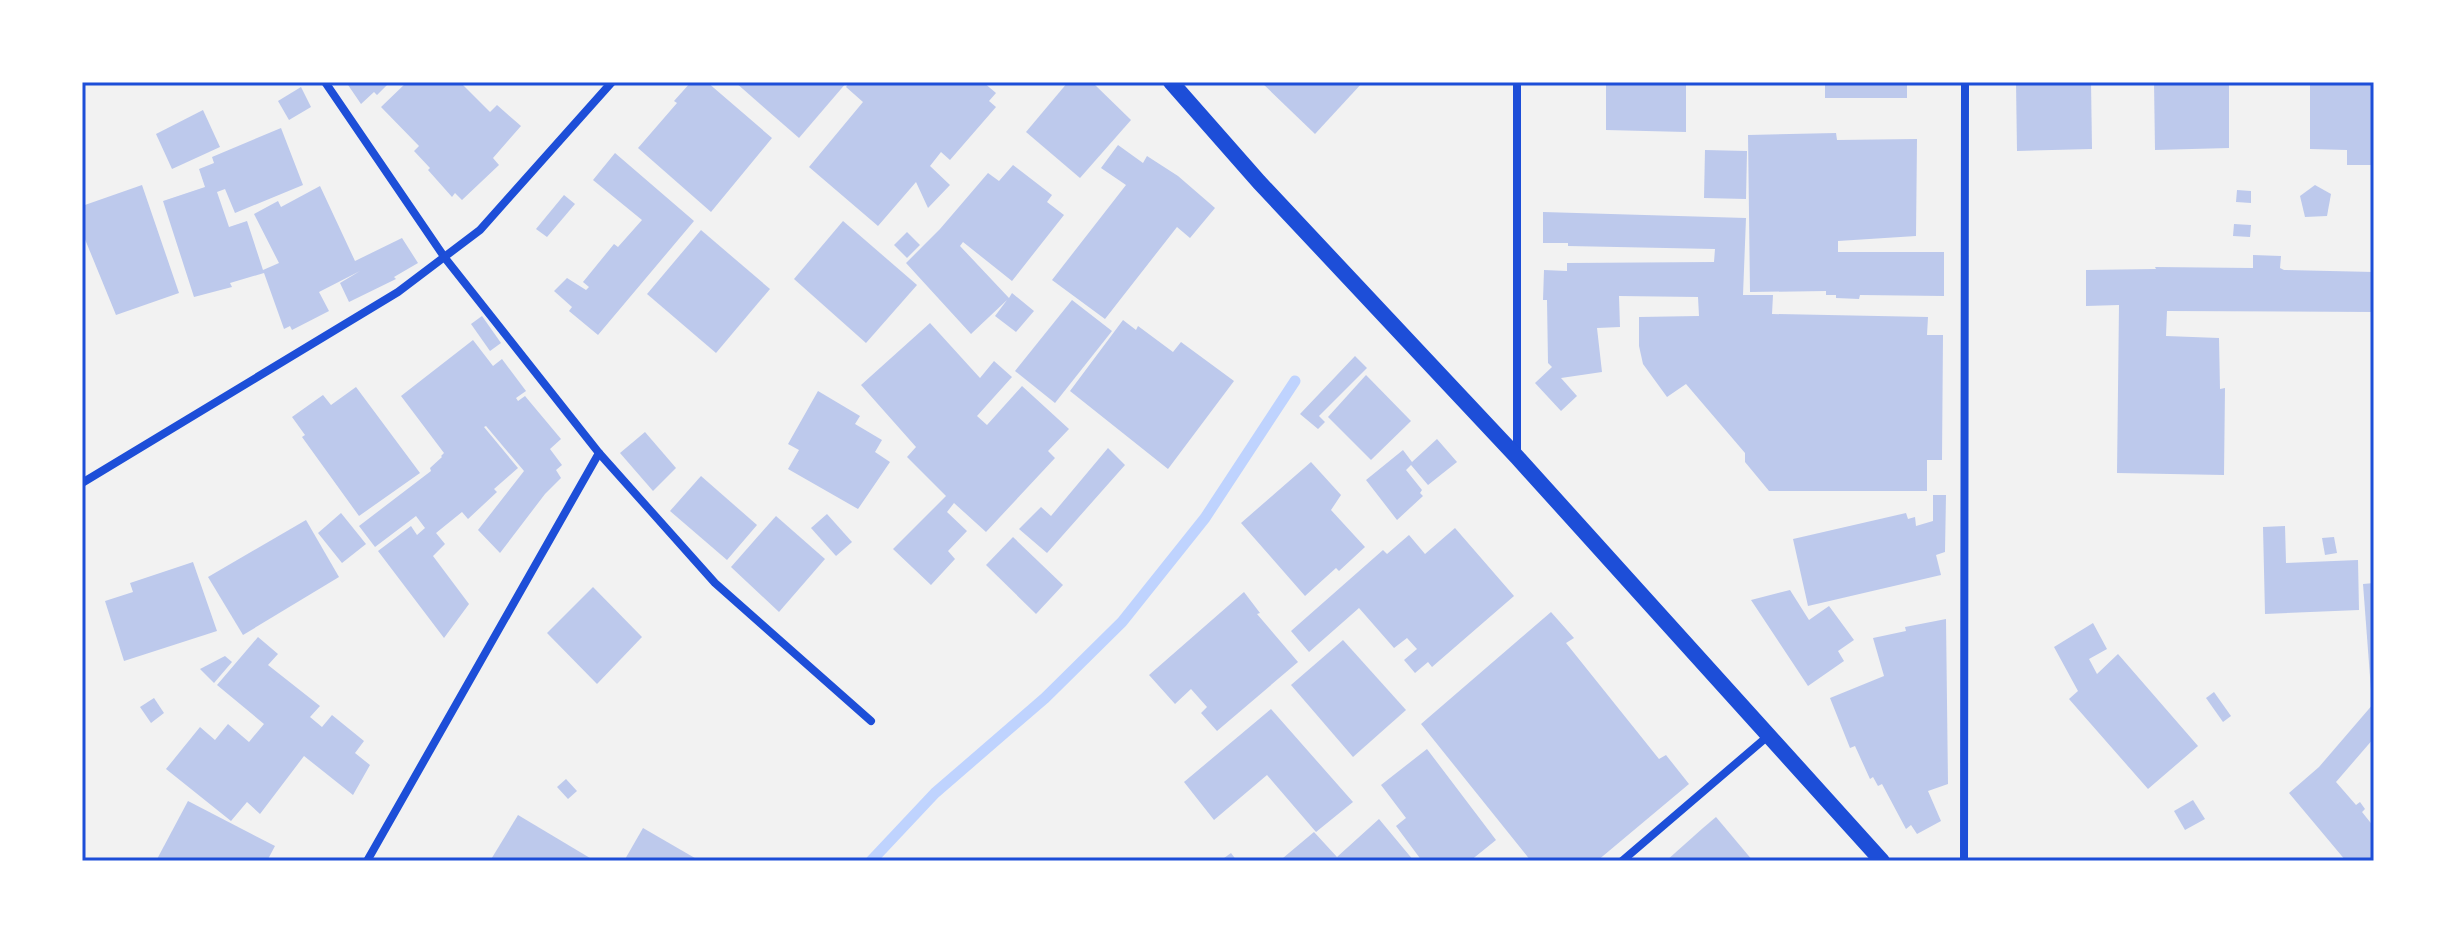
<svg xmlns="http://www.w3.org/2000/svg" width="2456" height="943" font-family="Lora,serif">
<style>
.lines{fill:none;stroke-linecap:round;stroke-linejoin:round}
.stream{stroke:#bfd3fe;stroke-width:11}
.building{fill:#bdc9ec}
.minor{stroke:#1d4ed8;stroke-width:8}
.secondary{stroke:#1d4ed8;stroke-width:16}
.neatline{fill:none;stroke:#1d4ed8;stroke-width:3}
</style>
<rect width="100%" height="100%" fill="#f2f2f2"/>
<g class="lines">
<polyline class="stream" points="871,861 935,793 1045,698 1122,622 1205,518 1295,381"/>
</g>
<g class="building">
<polygon points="346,82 390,82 377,95 374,92 361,104"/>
<polygon points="407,82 460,82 490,112 497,105 521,126 493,158 499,165 462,200 455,193 452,197 428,170 430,168 414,151 419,146 381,107"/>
<polygon points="691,82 707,82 772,138 711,212 638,148 677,103 674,101"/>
<polygon points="735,82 847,82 799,138"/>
<polygon points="850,82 983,82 996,93 989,101 996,107 950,160 941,152 930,166 950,185 928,208 916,182 878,226 809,167 863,102 846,87"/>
<polygon points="1068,82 1092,82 1131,120 1080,178 1026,132"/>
<polygon points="1261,82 1363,82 1315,134"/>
<polygon points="1606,82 1686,82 1686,132 1606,130"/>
<rect x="1825" y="82" width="82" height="16"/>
<polygon points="2016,82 2091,82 2092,149 2017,151"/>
<polygon points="2154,82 2229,82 2229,148 2155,150"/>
<polygon points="2310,82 2374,82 2374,165 2347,165 2347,150 2310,149"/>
<polygon points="301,87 311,107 289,120 278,101"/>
<polygon points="203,110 220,147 172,169 156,134"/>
<polygon points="281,128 303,185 235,213 225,189 217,192 229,227 247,221 263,270 279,263 254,214 278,201 281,207 320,186 355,261 402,238 418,263 394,277 396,279 349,302 340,283 360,271 319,292 329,311 292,330 290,326 284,329 264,273 230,283 232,287 194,297 163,201 205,187 199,169 214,163 212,157"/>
<polygon points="1836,133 1837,140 1917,139 1916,236 1838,241 1838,252 1944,252 1944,296 1860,295 1859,299 1836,298 1836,295 1826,295 1826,291 1750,292 1748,135"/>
<polygon points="1118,145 1143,163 1147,156 1178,176 1215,208 1190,238 1177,227 1105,319 1052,280 1126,185 1101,168"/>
<polygon points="1705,150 1747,151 1746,199 1704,198"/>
<polygon points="615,153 694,221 598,335 569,311 572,307 554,291 567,278 586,290 589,287 583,282 614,244 618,247 642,220 593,180"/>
<polygon points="1013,165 1052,195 1047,202 1064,215 1012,281 963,242 960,246 1009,298 1012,293 1034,311 1016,332 995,316 1007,300 971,334 906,263 940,229 988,173 999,181"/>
<polygon points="142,185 179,293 116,315 82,232 84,231 82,206"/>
<polygon points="2315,185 2331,194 2327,216 2305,217 2300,196"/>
<polygon points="2237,190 2251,191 2251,203 2236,202"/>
<polygon points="564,195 575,204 547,237 536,229"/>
<polygon points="1543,212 1746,218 1743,295 1773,295 1772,314 1928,317 1927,335 1943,335 1942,460 1927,460 1927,491 1769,491 1745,462 1745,453 1686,384 1667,397 1643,364 1639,346 1639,317 1699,316 1698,297 1619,296 1620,327 1597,328 1602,372 1561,378 1577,396 1561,411 1535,383 1552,367 1548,363 1547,300 1543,300 1544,270 1567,271 1567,263 1714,262 1715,249 1568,246 1568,243 1543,243"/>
<polygon points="843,221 917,285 866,343 794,279"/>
<polygon points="2234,224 2251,225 2250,237 2233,236"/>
<polygon points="701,230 770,289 716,353 647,294"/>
<polygon points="907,232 920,245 907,258 894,245"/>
<polygon points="2253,255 2281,256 2280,268 2284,270 2374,272 2374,312 2167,311 2166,336 2219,338 2220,389 2225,388 2224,475 2117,473 2119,305 2086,306 2086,270 2156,269 2155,267 2253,268"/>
<polygon points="1072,300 1112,331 1055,403 1015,371"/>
<polygon points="482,316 501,343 490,351 471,324"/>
<polygon points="1123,320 1136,330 1138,326 1173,352 1181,342 1234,381 1168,469 1070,391"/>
<polygon points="930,323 980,378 994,361 1012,377 977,416 987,425 1022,386 1069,429 1048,451 1055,458 986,532 954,503 947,512 967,531 948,551 955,559 931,585 893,549 946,496 907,457 916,447 861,385"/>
<polygon points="473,340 493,366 502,359 526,391 516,398 518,401 525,396 561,439 550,449 562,465 556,470 561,478 545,494 500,553 478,530 524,471 486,426 484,427 518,468 494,489 497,492 468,519 462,512 436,533 445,544 433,556 469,604 444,638 378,551 411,526 417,535 425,528 416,516 375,547 359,526 431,471 430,468 442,457 441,456 444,453 401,396"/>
<polygon points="1355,356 1367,368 1319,416 1325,422 1318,429 1300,414"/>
<polygon points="1366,375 1411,421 1371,460 1328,417"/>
<polygon points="356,387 420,473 359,516 302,437 305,435 292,417 323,395 331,405"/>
<polygon points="818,391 860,416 855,424 882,440 875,452 890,462 858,509 788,469 799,450 788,444"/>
<polygon points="645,432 676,468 653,491 620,453"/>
<polygon points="1437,439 1457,462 1428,485 1411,465 1406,470 1422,490 1420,493 1423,496 1397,520 1366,480 1403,450 1412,462"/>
<polygon points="1108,448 1125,465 1047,553 1019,529 1041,507 1051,516"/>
<polygon points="1311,462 1341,495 1331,510 1365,547 1339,571 1336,568 1305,596 1241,523"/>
<polygon points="701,476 757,525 727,560 670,511"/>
<polygon points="1933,495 1946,495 1945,552 1936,555 1941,575 1808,606 1793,539 1906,513 1908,519 1915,517 1916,526 1933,521"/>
<polygon points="341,513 366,544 342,563 318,533"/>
<polygon points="827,514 852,542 836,556 811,528"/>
<polygon points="776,516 825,559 779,612 731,567"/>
<polygon points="306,520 339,577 243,635 208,577"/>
<polygon points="2285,526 2286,563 2358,560 2359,610 2265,614 2263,527"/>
<polygon points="1455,528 1514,596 1432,667 1428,662 1415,673 1404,660 1417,649 1407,638 1394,648 1359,608 1309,652 1291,631 1383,550 1387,554 1409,535 1425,554"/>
<polygon points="1013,537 1063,585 1036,614 986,565"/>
<polygon points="2334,537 2337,553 2325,555 2322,538"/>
<polygon points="193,562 217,631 124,661 105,601 133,592 130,583"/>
<polygon points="2374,583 2374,690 2371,690 2363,584"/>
<polygon points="593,587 642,637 597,684 547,633"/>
<polygon points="1790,590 1809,620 1829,606 1854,640 1838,651 1844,661 1808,686 1751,600"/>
<polygon points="1244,592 1260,613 1257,614 1298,662 1217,731 1201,713 1207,707 1191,689 1175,704 1149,675"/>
<polygon points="1551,612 1574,638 1566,643 1659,759 1666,755 1689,784 1597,861 1531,861 1421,724"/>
<polygon points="1946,619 1948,784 1928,791 1941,821 1917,834 1911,825 1906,829 1882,784 1878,786 1873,777 1870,779 1855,746 1850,748 1830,698 1884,676 1873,638 1906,631 1905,627"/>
<polygon points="2093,623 2107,649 2089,659 2097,674 2118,654 2198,746 2148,789 2069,699 2078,691 2054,647"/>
<polygon points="258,637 278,654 268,665 320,706 310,717 322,727 332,715 364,741 355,753 370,765 353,795 304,756 260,814 247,802 231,821 166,769 200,727 215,740 228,724 249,742 264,724 217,685"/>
<polygon points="1343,640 1406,710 1353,757 1291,685"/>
<polygon points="225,656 232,662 214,683 200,669"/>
<polygon points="2214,692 2231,716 2223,722 2206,698"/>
<polygon points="154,698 164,713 151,723 140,707"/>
<polygon points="2374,703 2374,738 2336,782 2356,805 2360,802 2365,809 2362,812 2374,827 2374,861 2346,861 2289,793 2319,767"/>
<polygon points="1271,709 1353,802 1316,832 1267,775 1214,820 1184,782"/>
<polygon points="1427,749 1496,840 1470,861 1422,861 1396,826 1406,818 1381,785"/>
<polygon points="566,779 577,791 568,799 557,787"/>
<polygon points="2193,800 2205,819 2185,830 2174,811"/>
<polygon points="188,801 275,846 267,861 156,861"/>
<polygon points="518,815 595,861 490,861"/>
<polygon points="1716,817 1753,861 1666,861 1703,828"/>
<polygon points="1379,819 1414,861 1286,861 1283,858 1314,832 1337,857"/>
<polygon points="643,828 700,861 624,861"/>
<polygon points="1231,853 1237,861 1220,861"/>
</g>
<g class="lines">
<g class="minor">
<polyline points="325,82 445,258 599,453 715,583 871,721"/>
<polyline points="1517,453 1517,82"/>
<polyline points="82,483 398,292 480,230 612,82"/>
<polyline points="367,861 599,453"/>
<polyline points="1622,861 1768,736"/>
<polyline points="1964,861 1965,82"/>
</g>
<polyline class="secondary" points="1171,82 1259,182 1517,457 1882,861"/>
</g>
<rect width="2456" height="943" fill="none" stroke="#ffffff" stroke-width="168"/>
<rect x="84" y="84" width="2288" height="775" class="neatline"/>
</svg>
